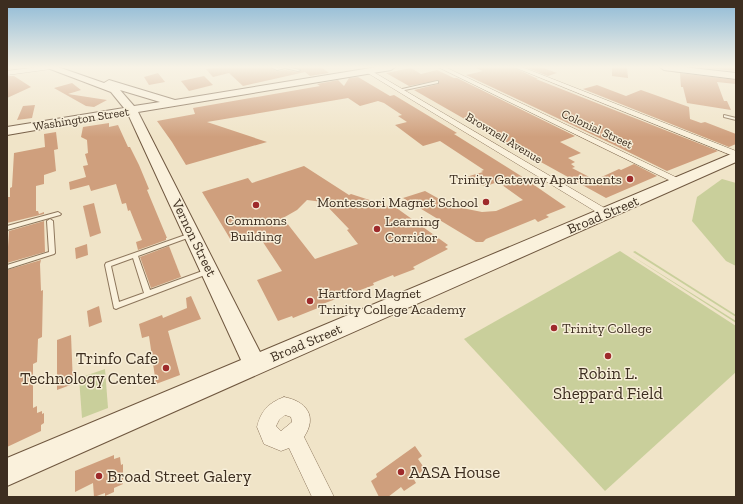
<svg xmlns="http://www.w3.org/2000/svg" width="743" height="504" font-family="'Zilla Slab',serif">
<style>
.green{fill:#c9cf9b}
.building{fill:#cf9f7d;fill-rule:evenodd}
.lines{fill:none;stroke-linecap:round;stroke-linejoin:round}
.lane-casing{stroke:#8d765c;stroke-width:2}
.street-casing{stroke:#8d765c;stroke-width:1}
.secondary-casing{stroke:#6f573f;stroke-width:2}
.lane{fill:#faf1dc;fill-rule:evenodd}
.street{fill:#faf1dc;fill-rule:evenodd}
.secondary{fill:#faf1dc;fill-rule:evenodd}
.poi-dot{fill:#9e2a2b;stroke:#f7eed8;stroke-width:1.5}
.labels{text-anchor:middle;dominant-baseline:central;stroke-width:3;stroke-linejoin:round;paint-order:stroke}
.far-street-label{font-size:12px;fill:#3d2e20;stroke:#f7eed8}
.poi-label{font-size:14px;fill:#3d2e20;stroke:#f7eed8;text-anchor:start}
.street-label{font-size:14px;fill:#3d2e20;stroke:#f7eed8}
.near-poi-label{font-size:17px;fill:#3d2e20;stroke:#f7eed8;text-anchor:start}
</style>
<rect width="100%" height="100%" fill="#f0e4c8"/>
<g class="green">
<polygon points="722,179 736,183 736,266 726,261 692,221 697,197"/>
<polygon points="620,251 736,326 736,372 605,491 464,339"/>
<polygon points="635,251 736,315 736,317 633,252"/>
<polygon points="629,254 736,321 736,323"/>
<polygon points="105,369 108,408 82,418 79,378"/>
</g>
<g class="building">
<polygon points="221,67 270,67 276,71 285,70 298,72 301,69 292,67 321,67 329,73 310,76 305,72 243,86 229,73 213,77 206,69"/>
<polygon points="473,67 513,67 538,79 536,79 718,151 667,171 608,142 466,75 483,71"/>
<polygon points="525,67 541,67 557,73 548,76"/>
<polygon points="612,67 627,67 628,78 612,76"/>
<polygon points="692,67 736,67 736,71"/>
<polygon points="411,68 421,74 437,70 454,78 457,78 575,136 560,142 581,153 568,158 575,162 571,164 575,167 572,168 595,180 619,169 621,170 634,164 657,176 606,198 510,145 414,90 438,84 439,80 409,86 386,73"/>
<polygon points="158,73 165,82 149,85 144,77"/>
<polygon points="680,73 736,80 736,84 717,82 724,101 727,101 731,110 687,103 683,87 681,87"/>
<polygon points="7,76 14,76 31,87 7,98"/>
<polygon points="204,76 213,85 189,91 181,81"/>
<polygon points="358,77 390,96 394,95 457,133 454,134 521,176 566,207 546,215 549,217 538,222 535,219 486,239 483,242 476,242 403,198 425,191 452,206 482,212 496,211 523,200 498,182 486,186 475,184 466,177 483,172 481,171 484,170 440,141 423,146 395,125 407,122 398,116 402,115 384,103 378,101 360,106 348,98 207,122 267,142 186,165 172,142 157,121 195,114 193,108 320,86 317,84 338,80 344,86 349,78"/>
<polygon points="72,83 81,90 68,94 107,100 94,107 86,106 54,88"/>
<polygon points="597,85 626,96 641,90 689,107 690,119 701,123 705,122 736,134 736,144 729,147 583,89"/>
<polygon points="35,105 32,118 17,120 23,106"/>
<polygon points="109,123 109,127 118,125 128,147 130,147 139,165 149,189 147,190 167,238 166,238 166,240 138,250 136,242 142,240 130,210 128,211 126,203 122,204 116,184 91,191 89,185 70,190 69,182 86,177 83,166 88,165 85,154 88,153 87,140 81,137 83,127"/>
<polygon points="56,132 58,149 54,150 56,171 44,175 44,184 36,186 36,211 38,211 39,214 44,212 44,214 7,223 8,197 10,197 10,188 12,187 14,153 45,147 44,134"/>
<path d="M 304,166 L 349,195 L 351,194 L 388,206 L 391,204 L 448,245 L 445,247 L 448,249 L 413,267 L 415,269 L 394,277 L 393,275 L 373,283 L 374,285 L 317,306 L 318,308 L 293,318 L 292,316 L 278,321 L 257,280 L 282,271 L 257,233 L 232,242 L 202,192 L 248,178 L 252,183 ZM 307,200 L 323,202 L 349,229 L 347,230 L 358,244 L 315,259 L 283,218 L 297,210 Z"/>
<polygon points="94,203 101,233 90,237 83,206"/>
<polygon points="44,221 45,252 7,263 9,231"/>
<polygon points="87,244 88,255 76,259 75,248"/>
<polygon points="169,246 181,277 151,288 140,257"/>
<polygon points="41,260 40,264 41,291 43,290 42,337 38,339 37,362 33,364 33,408 37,406 37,413 42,411 42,414 44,413 44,423 41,425 41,431 7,447 7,270"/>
<polygon points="191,296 201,319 168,331 180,375 156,384 149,336 142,338 139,324 162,315 163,318 187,308 186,298"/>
<polygon points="99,306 102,322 89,327 87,311"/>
<polygon points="71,335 73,384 57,390 57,340"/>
<polygon points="415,446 422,456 418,459 425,469 413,478 416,483 404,491 401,487 388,497 379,497 371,481 377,477 376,474"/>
<polygon points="114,455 114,459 120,457 121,465 123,464 123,484 114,488 114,492 105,496 105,493 94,497 93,483 75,492 75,471"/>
</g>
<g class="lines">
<g class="lane-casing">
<g id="lane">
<polygon points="271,67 274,67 277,68 287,67 300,70 298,71 285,68 277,70"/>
<polygon points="437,81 438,81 438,83 400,91 398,90"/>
<polygon points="724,115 736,118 736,120 724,117"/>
<polygon points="58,212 61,214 60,215 7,230 7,226"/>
<polygon points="50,219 53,221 55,253 54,254 7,269 7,265 49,252 47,221"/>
<path d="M 191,233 L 193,234 L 194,235 L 193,236 L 138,256 L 150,290 L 208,269 L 210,269 L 211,271 L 210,273 L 118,308 L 116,309 L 114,308 L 105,265 L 106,263 ZM 133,258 L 144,293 L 119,302 L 111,266 Z"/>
</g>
</g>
<g class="street-casing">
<g id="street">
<polygon points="39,67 54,67 51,69 7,75 7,71"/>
<polygon points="438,67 445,67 684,181 683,183 675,183"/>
<polygon points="514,67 522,67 736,151 736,157"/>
<polygon points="366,70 370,70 613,213 611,216 603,216 366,72"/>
<path d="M 284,397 C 306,401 318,416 304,437 L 334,497 L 312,497 L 289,448 L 281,451 L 264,444 L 257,427 C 261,411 268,403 284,397 ZM 285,415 L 291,417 L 292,422 L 281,431 L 276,426 L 279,420 Z"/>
</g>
</g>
<g class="secondary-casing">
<g id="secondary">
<path d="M 45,67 L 58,67 L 104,83 L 109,80 L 175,100 L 377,67 L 395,67 L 391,70 L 138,112 L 260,352 L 731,154 L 736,153 L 736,162 L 7,486 L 7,458 L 241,360 L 128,114 L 7,135 L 7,127 L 124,108 L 111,92 ZM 120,90 L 160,102 L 134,106 Z"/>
<polygon points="660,67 683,67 736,73 736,79 664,70"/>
</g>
</g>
<use href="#lane" class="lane"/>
<use href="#street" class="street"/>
<use href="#secondary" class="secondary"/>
</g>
<linearGradient id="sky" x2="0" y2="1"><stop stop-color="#8fbad6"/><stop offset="0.49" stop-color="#f8f3e6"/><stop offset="1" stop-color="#f8f3e6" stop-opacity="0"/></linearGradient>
<rect width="743" height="137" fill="url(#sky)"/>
<g class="poi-dot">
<circle cx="630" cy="179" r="4"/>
<circle cx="486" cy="202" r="4"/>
<circle cx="256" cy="205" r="4"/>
<circle cx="377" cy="229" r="4"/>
<circle cx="310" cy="301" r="4"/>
<circle cx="554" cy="328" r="4"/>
<circle cx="608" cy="356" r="4"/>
<circle cx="166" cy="368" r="4"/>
<circle cx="401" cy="472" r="4"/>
<circle cx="99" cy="476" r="4"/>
</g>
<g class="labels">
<g class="far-street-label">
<text transform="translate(81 119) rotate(-9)">Washington Street</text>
<text transform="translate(597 129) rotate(25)">Colonial Street</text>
<text transform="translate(504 138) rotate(31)">Brownell Avenue</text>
</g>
<g class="poi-label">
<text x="622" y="179" text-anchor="end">Trinity Gateway Apartments</text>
<text x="478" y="202" text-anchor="end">Montessori Magnet School</text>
<text x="256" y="220" text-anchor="middle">Commons<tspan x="256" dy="16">Building</tspan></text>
<text x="385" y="221">Learning<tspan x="385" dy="16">Corridor</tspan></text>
<text x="318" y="293">Hartford Magnet<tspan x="318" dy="16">Trinity College Academy</tspan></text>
<text x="562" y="328">Trinity College</text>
</g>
<g class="street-label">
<text transform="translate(603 215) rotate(-23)">Broad Street</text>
<text transform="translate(194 238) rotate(64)">Vernon Street</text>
<text transform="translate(306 343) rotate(-23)">Broad Street</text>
</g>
<g class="near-poi-label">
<text x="158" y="358" text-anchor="end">Trinfo Cafe<tspan x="158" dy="20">Technology Center</tspan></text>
<text x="608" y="373" text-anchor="middle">Robin L.<tspan x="608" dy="20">Sheppard Field</tspan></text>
<text x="409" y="472">AASA House</text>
<text x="107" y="476">Broad Street Galery</text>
</g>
</g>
<rect width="743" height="504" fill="none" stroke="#3d2e20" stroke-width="16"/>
</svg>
